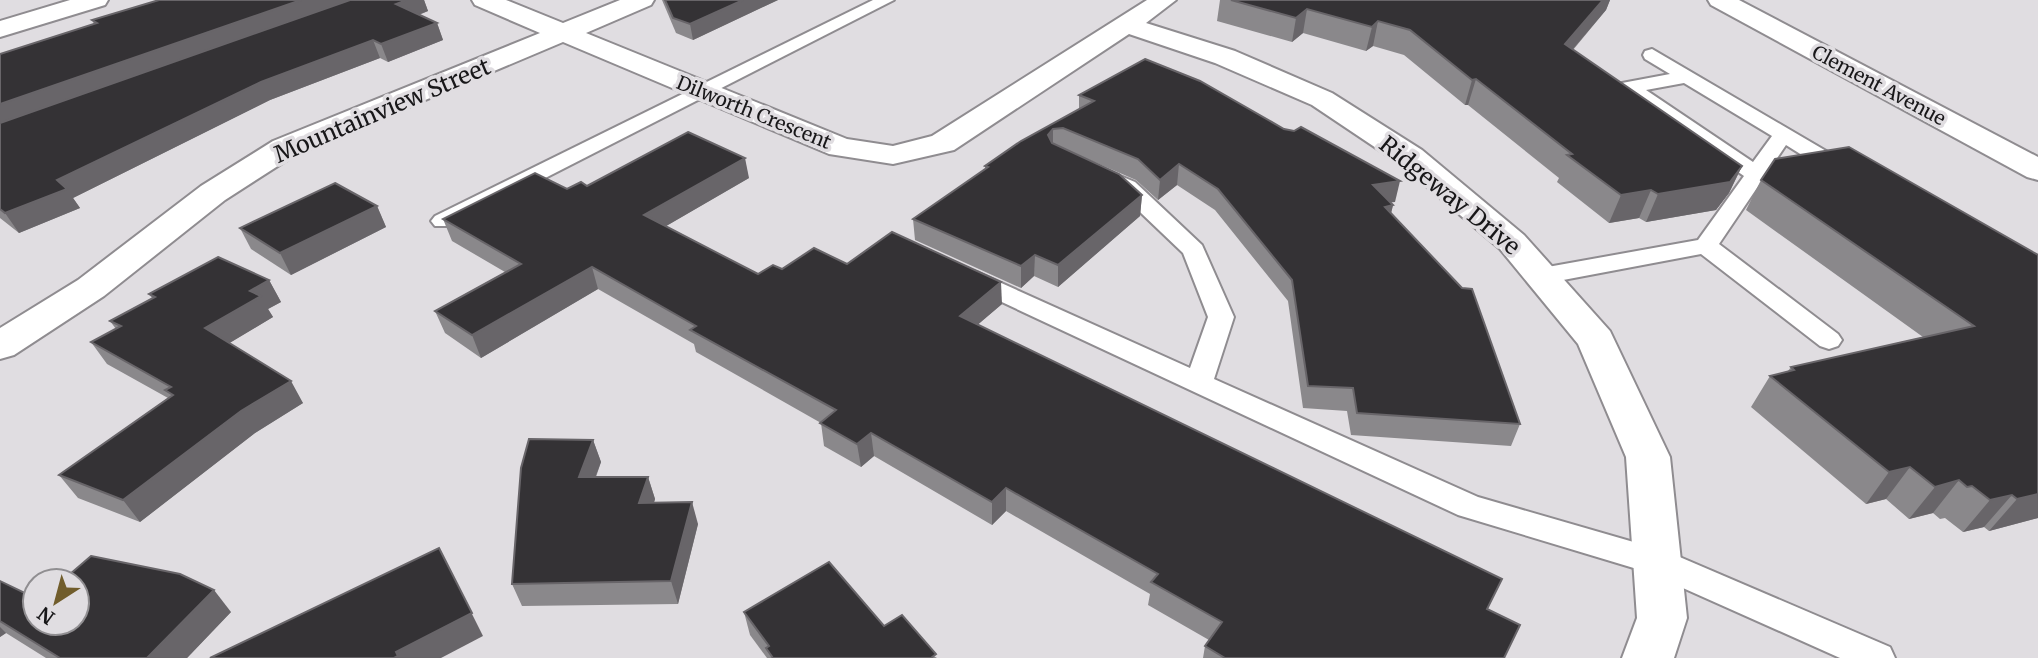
<svg xmlns="http://www.w3.org/2000/svg" width="2038" height="658" font-family="Merriweather,serif">
<style>
.lines{fill:none;stroke-linecap:round;stroke-linejoin:round}
.lane-casing{stroke:#8f8c90;stroke-width:4}
.street-casing{stroke:#8f8c90;stroke-width:4}
.secondary-casing{stroke:#8f8c90;stroke-width:4}
.lane{fill:#fff;fill-rule:evenodd}
.street{fill:#fff;fill-rule:evenodd}
.secondary{fill:#fff;fill-rule:evenodd}
.wall{fill:#8a888b}
.shaded-wall{fill:#686569}
.building{fill:#343235;stroke:#686569;stroke-width:2}
.labels{text-anchor:middle;dominant-baseline:central;stroke-width:7;stroke-linejoin:round;paint-order:stroke}
.far-street-label{font-size:19px;fill:#181719;stroke:#e0dde1}
.street-label{font-size:23px;fill:#181719;stroke:#e0dde1}
</style>
<rect width="100%" height="100%" fill="#e0dde1"/>
<g class="lines">
<g class="lane-casing">
<g id="lane">
<polygon points="873,0 894,0 451,226 435,226 431,221 435,216"/>
<path d="M 1652,49 L 1850,165 L 1853,170 L 1850,175 L 1834,175 L 1786,145 L 1719,244 L 1838,334 L 1842,340 L 1838,346 L 1829,349 L 1820,346 L 1701,254 L 1542,284 L 1533,281 L 1530,276 L 1533,271 L 1542,268 L 1698,240 L 1744,176 L 1622,91 L 1619,87 L 1622,83 L 1670,74 L 1645,59 L 1643,55 L 1645,51 ZM 1684,83 L 1772,136 L 1753,162 L 1646,90 Z"/>
<polygon points="1113,173 1135,182 1202,245 1234,317 1214,379 1478,497 1668,552 1890,647 1895,658 1840,658 1647,572 1458,515 961,283 958,278 961,273 970,270 979,273 1190,368 1208,317 1183,253 1119,192 1102,180 1105,175"/>
</g>
</g>
<g class="street-casing">
<polygon id="street" points="472,0 506,0 563,23 620,0 654,0 651,5 586,33 847,139 893,146 932,136 1147,0 1176,0 1146,23 1235,51 1332,93 1422,150 1524,235 1610,331 1670,457 1687,618 1674,658 1622,658 1637,618 1626,457 1578,344 1500,249 1400,164 1312,105 1215,63 1129,34 954,150 893,164 829,154 563,42 295,155 225,200 104,296 14,355 0,359 0,328 78,280 201,186 273,141 540,33 475,5"/>
</g>
<g class="secondary-casing">
<g id="secondary">
<polygon points="70,0 108,0 105,5 0,37 0,21"/>
<polygon points="1708,0 1739,0 2038,157 2038,180 2027,177 1711,5"/>
</g>
</g>
<use href="#lane" class="lane"/>
<use href="#street" class="street"/>
<use href="#secondary" class="secondary"/>
</g>
<g class="wall">
<polygon points="159,0 424,0 428,11 419,15 437,23 443,40 388,62 380,58 270,100 73,198 80,208 19,233 0,218 0,54 94,24 92,20"/>
<polygon points="662,0 778,0 693,40 676,33"/>
<polygon points="1220,0 1610,0 1606,10 1573,50 1742,166 1729,193 1716,210 1646,222 1639,218 1609,223 1557,182 1559,178 1468,105 1465,105 1404,55 1373,46 1366,51 1303,33 1292,42 1217,21"/>
<polygon points="1079,95 1395,202 1390,202 1393,205 1391,213 1520,424 1511,446 1351,435 1347,411 1303,408 1288,301 1215,210 1177,185 1158,200 1136,180 1062,148 1142,195 1140,216 1058,287 1034,276 1021,288 915,240 913,219 985,169 985,166 1079,109"/>
<polygon points="749,178 666,226 758,274 782,269 847,264 1002,304 977,325 1488,609 1504,658 1203,658 1205,646 1209,640 1148,605 1150,594 1006,511 992,525 874,456 861,467 824,446 821,423 696,352 694,344 598,289 481,358 445,333 435,311 505,272 452,241 443,219 567,189 587,186"/>
<polygon points="1761,180 2038,255 2038,518 1989,531 1984,527 1963,532 1945,518 1940,519 1933,513 1909,519 1886,499 1866,504 1751,407 1770,376 1788,371 1791,367 1923,337 1746,210"/>
<polygon points="377,206 386,227 291,275 251,249 240,228"/>
<polygon points="269,280 281,302 268,309 273,317 229,343 303,403 255,433 140,522 78,498 59,475 168,398 107,364 91,342 116,329 110,321 152,298 149,294"/>
<polygon points="593,440 601,462 596,477 648,477 655,499 654,503 698,524 678,604 522,606 512,584"/>
<polygon points="0,581 35,623 231,612 187,658 46,658 6,633 0,637"/>
<polygon points="744,612 884,626 937,658 767,658 750,635"/>
</g>
<g class="shaded-wall">
<polygon points="301,0 355,0 0,127 0,104"/>
<polygon points="407,0 424,0 428,11 402,21 396,4"/>
<polygon points="743,0 778,0 693,40 690,24"/>
<polygon points="1603,0 1610,0 1606,10 1556,69 1565,44"/>
<polygon points="1307,9 1303,33 1292,42 1296,18"/>
<polygon points="1378,21 1373,46 1366,51 1372,27"/>
<polygon points="437,23 443,40 388,62 381,44"/>
<polygon points="373,40 380,58 270,100 73,198 80,208 19,233 5,213 57,180 261,82"/>
<polygon points="1476,79 1468,105 1465,105 1472,80"/>
<polygon points="1053,129 1053,148 1048,135"/>
<polygon points="745,158 749,178 649,236 644,215"/>
<polygon points="1179,164 1177,185 1158,200 1160,180"/>
<polygon points="1742,166 1729,193 1716,210 1646,222 1658,194"/>
<polygon points="1400,181 1395,202 1368,205 1373,185"/>
<polygon points="1651,190 1639,218 1609,223 1621,195"/>
<polygon points="1142,195 1140,216 1058,287 1058,265"/>
<polygon points="1393,205 1388,226 1385,207"/>
<polygon points="377,206 386,227 291,275 280,253"/>
<polygon points="1035,255 1034,276 1021,288 1021,266"/>
<polygon points="592,267 598,289 481,358 472,335"/>
<polygon points="269,280 281,302 268,309 273,317 218,350 205,328 250,291"/>
<polygon points="1001,282 1002,304 961,339 960,316"/>
<polygon points="291,381 303,403 255,433 140,522 123,500 241,411"/>
<polygon points="871,433 874,456 861,467 857,444"/>
<polygon points="593,440 601,462 587,499 579,477"/>
<polygon points="1910,467 1886,499 1866,504 1889,472"/>
<polygon points="648,477 655,499 646,526 639,503"/>
<polygon points="1959,480 1933,513 1909,519 1935,487"/>
<polygon points="1006,488 1006,511 992,525 992,502"/>
<polygon points="2038,494 2038,518 1989,531 2017,499"/>
<polygon points="2012,495 1984,527 1963,532 1990,500"/>
<polygon points="692,502 698,524 678,604 671,581"/>
<polygon points="439,548 483,636 441,658 394,658"/>
<polygon points="214,590 231,612 187,658 147,658"/>
<polygon points="0,627 6,633 0,637"/>
</g>
<g class="building">
<polygon points="159,0 301,0 0,104 0,54 97,23 92,20"/>
<polygon points="350,0 407,0 396,4 437,23 381,44 373,40 261,82 57,180 67,189 5,213 0,209 0,123"/>
<polygon points="665,0 743,0 690,24 673,18"/>
<polygon points="1231,0 1603,0 1565,44 1742,166 1730,182 1658,194 1651,190 1621,195 1567,155 1572,154 1476,79 1472,80 1410,30 1378,21 1372,27 1307,9 1296,18"/>
<polygon points="1145,59 1200,81 1284,129 1294,131 1301,127 1400,181 1373,185 1393,205 1385,207 1462,288 1472,289 1520,424 1357,413 1353,388 1308,386 1292,280 1218,189 1179,164 1160,180 1138,159 1063,128 1053,129 1048,135 1052,143 1119,174 1142,195 1058,265 1035,255 1021,266 913,219 988,167 985,166 1021,141 1094,101 1079,95"/>
<polygon points="688,132 745,158 644,215 758,274 773,265 782,269 814,248 847,264 892,232 1001,282 960,316 1502,579 1487,609 1520,625 1504,658 1225,658 1205,646 1222,622 1151,582 1158,574 1006,488 992,502 871,433 857,444 820,423 836,410 690,330 696,326 592,267 472,335 435,311 521,264 443,219 535,173 567,189 581,182 587,186"/>
<polygon points="1849,147 2038,255 2038,494 2017,499 2012,495 1990,500 1972,486 1967,487 1959,480 1935,487 1910,467 1889,472 1770,376 1794,370 1791,367 1974,326 1761,180 1775,159"/>
<polygon points="335,183 377,206 280,253 240,228"/>
<polygon points="218,257 269,280 250,291 261,296 205,328 291,381 241,411 123,500 59,475 173,395 165,390 171,387 91,342 121,326 110,321 155,297 149,294"/>
<polygon points="529,439 593,440 579,477 648,477 639,503 692,502 671,581 512,584 521,468"/>
<polygon points="439,548 472,613 396,652 398,656 394,658 210,658"/>
<polygon points="91,556 180,574 214,590 147,658 60,658 0,621 0,581 35,598 35,623 77,623 77,581 62,581"/>
<polygon points="829,562 884,626 902,615 936,654 931,658 773,658 766,648 769,646 744,612"/>
</g>
<g class="labels">
<g class="far-street-label">
<text transform="translate(1879 85) rotate(28)">Clement Avenue</text>
<text transform="translate(754 112) rotate(22)">Dilworth Crescent</text>
</g>
<g class="street-label">
<text transform="translate(382 110) rotate(-23)">Mountainview Street</text>
<text transform="translate(1450 195) rotate(39)">Ridgeway Drive</text>
</g>
</g>
<g transform="translate(56 602) rotate(216)"><circle r="33" fill="#e0dde1" stroke="#908e91" stroke-width="2"/>
<path d="M0-5L12 26L0 18L-12 26Z" fill="#715d2c"/>
<text y="-10" font-size="19" font-weight="bold" text-anchor="middle" fill="#181719">N</text>
</g>
</svg>
